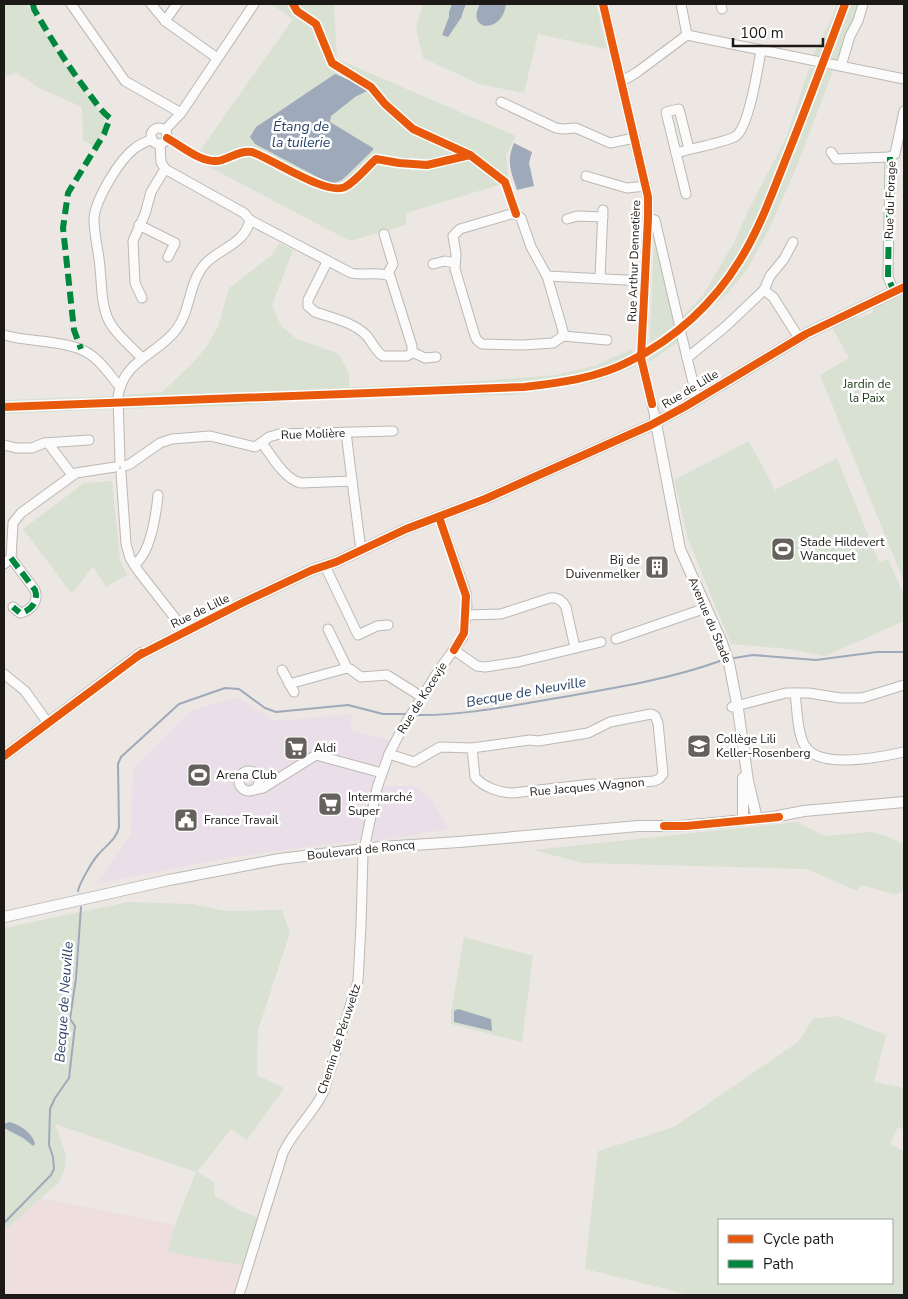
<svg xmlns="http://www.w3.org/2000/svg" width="908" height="1299" font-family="'Nunito Sans',sans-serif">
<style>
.commercial{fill:#eadfe8}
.industrial{fill:#efdede}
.green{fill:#d9e1d3;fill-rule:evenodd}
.water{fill:#9ea9b9}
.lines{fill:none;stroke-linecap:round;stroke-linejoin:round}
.stream{stroke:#9ea9b9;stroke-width:2}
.minor-casing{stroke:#bcb8b4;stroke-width:11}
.major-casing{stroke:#bcb8b4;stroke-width:12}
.minor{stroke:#fcfbfb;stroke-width:9}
.major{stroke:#fcfbfb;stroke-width:10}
.quiet{stroke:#00873e;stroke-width:6;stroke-dasharray:12 6;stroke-linecap:butt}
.cycleway-casing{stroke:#fff;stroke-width:11}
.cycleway{stroke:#e8590c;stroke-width:8}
.labels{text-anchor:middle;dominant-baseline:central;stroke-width:5;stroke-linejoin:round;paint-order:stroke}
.street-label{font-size:12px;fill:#1c1916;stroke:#fff}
.park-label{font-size:12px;fill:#153814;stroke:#fff}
.poi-label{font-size:12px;fill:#1c1916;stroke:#fff;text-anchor:start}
.water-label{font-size:14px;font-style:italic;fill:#284369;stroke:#fff}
</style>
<rect width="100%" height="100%" fill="#ece7e2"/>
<polygon class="commercial" points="237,697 274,721 353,714 350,730 390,740 377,767 374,780 384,786 415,786 433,801 448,829 377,841 359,840 233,857 96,884 131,834 133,768 190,711"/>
<polygon class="industrial" points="39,1198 175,1225 167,1252 247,1266 237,1295 5,1295 4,1231"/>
<g class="green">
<polygon points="4,4 27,4 70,73 104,117 104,134 93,146 83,140 82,107 39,88 17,73 4,76"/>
<polygon points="271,4 334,4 337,59 516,136 506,155 509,182 406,213 406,225 350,241 194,159 293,19"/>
<polygon points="423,4 452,4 449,12 449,17 442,35 464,13 466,4 480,4 476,11 506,6 506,4 596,4 607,49 538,34 524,93 479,84 423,58 416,28"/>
<polygon points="837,4 859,4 837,59 820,58 813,55 833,16"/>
<polygon points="809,68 818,68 833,71 796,168 769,229 748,268 727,294 686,327 682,317 703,295 735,241 748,211 786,138"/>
<polygon points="654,235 678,342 649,362"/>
<polygon points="279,243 293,250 272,305 281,326 297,339 339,354 349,374 349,387 454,383 556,375 594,366 632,349 637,366 595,382 512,395 349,397 232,406 123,409 124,395 162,392 194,362 207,346 218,327 229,288 271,256"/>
<polygon points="904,294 904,582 820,375 849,358 832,327 853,317 860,318 872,313 875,307"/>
<polygon points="113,396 114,409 4,414 4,400"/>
<polygon points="749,441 775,490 837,458 879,562 888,559 904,595 904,621 825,656 789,649 731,644 688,539 674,480"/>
<polygon points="112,481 120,560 127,575 106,587 93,566 72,594 23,529 84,483"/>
<polygon points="797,822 824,836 871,832 886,836 904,844 904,892 894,894 861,885 857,891 807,869 583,863 533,850"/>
<polygon points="128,902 192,904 225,911 282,910 290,933 258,1030 257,1075 284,1088 247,1140 231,1129 197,1172 214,1182 215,1196 239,1210 267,1221 244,1295 237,1295 246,1266 167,1252 175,1225 196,1172 55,1124 66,1155 65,1169 59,1182 4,1231 4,1128 23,1138 32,1146 9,1122 4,1124 4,928"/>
<polygon points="464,937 533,956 522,1042 451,1024 451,1013"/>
<path d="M 837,1016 L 886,1035 L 874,1082 L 904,1088 L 904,1129 L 898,1127 L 890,1144 L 904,1151 L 904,1295 L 690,1295 L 585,1269 L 598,1151 L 674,1127 L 798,1042 L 813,1019 ZM 719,1220 L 892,1220 L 892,1283 L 719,1283 Z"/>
</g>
<g class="water">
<polygon points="452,4 466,4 461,18 448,37 442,35 449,17 449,12"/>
<path d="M 480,4 L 506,4 C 503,34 465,32 480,4 Z"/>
<polygon points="335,74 363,86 367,91 355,97 331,116 330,122 373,148 373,150 342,180 332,184 325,181 255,144 250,137 256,127"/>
<path d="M 514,143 L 532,152 L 529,163 L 534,186 L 517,190 C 511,172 506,161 514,143 Z"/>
<polygon points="458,1009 491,1019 492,1031 454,1022 454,1011"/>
<path d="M 9,1122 C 19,1124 33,1133 35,1144 L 33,1146 L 23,1138 L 4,1128 L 4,1124 Z"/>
</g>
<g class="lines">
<g class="stream">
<polyline points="734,658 753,655 816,660 877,652 904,652"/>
<path d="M 415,715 C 465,716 514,705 563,697 C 615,688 670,679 720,661"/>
<path d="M 78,891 C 79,884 92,862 97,856 C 105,846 117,839 119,827 L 118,764 L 121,757 L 179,704 L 225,688 L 239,689 L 265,708 L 276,712 L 348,705 L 383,714 L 408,714"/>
<polyline points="4,1223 51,1175 54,1169 53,1157 49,1145 50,1109 55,1098 69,1078 75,1026 70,1019 76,978 81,907"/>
</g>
<g class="minor-casing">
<g id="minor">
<polyline points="71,4 125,81 181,113"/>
<polyline points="151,4 165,21 217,58"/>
<polyline points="603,4 648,197 648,218 641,358 655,417"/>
<polyline points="681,4 687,35"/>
<polyline points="721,4 722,9"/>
<polyline points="165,21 177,4"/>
<polyline points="841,66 850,36 858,21 863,4"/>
<polyline points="622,81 636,73 687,35 904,79"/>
<polyline points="501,102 556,128 563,129 576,128 610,143 635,138"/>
<circle cx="159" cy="136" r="8"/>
<polyline points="165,130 181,113 254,4"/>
<polyline points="831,152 836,159 890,157"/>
<polyline points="676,153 666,112 679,109 689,149"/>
<polyline points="890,157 888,277 894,292"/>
<polyline points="890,157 895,154 904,111"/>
<polyline points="586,176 627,188 646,186"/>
<path d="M 686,194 L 676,153 C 689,149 727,142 736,136 C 749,126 758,68 761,50"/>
<polygon points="511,214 516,214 521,218 531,247 547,276 563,331 563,336 553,343 523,345 482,344 477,340 475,336 455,269 456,254 453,236 460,229"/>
<polyline points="648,218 655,220 679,323"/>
<polyline points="567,219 577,216 603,217"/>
<path d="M 250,220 L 351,273 C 363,276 380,271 390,276 L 412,346 L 412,353 L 407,356 L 383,356 C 375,351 372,341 366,335 C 353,322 332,318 315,312 L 308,306 L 308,300 L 327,262"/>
<polyline points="139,225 175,243 168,257"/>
<polyline points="384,234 393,264 387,275"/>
<polyline points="433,264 445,261 454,263"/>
<polyline points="547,276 645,281"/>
<polyline points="600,278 603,210"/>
<polyline points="764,290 773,297 799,338"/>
<polyline points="142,298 135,283 133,241 145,214 151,192 165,169"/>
<polyline points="681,333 697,399"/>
<path d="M 4,335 C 28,342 56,340 80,349 C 98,356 108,373 120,387"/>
<polyline points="563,336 607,340"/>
<polyline points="412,352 425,358 436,357"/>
<path d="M 142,358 C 131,346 116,335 109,321 C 101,305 102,286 100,268 C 99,252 94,236 94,219 C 95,200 119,160 135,148 C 140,144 146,142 152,139"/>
<polyline points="687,358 725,327 764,290 770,276 784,259 793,242"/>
<polyline points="346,432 352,481"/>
<polyline points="48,443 72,475"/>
<path d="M 262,443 C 271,455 285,480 301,483 L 352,481 L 361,550"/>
<polyline points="4,445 16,448 32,448 44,443 89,440"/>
<path d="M 120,462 L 118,397 C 123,360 157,355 176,330 C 191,311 188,283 205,264 C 220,248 245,244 250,220 L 244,213 L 165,169 L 161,162 L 160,144"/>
<polyline points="125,466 130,464 160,443 172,439 210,436 255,447 269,437 279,434 393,431"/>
<polyline points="121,473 126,544 130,558 139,572 186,632"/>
<path d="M 11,558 L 35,590 C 39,601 31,611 20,613 L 13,607"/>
<polyline points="4,564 11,558 13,523 21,513 76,473 115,467"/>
<path d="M 134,565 C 151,553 156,515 158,495"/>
<polyline points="325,566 358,635 377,626 388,625"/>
<path d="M 466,615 L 501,614 L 550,598 C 557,597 562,600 566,607 L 575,648"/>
<polyline points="328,629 347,668 350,669 361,677 387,675 422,697"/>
<polyline points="616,639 706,608"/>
<polyline points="454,650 477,666 485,667 518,662 601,642"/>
<polyline points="282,670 294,692"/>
<polyline points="4,674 25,691 48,723"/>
<polyline points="289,684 347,668"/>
<path d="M 795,693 C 797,707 797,734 805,746 C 820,770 881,757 904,752"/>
<polyline points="732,707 786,693 809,693 840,698 862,698 904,685"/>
<path d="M 389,754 L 414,762 L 440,747 L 472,748 L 530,740 L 538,741 L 588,733 L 610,722 L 651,714 L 655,716 L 658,723 L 663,774 L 659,779 L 654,781 L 603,785 L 592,784 L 513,793 C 500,793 483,787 475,777 L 472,748"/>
<circle cx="249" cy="781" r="10"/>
<polyline points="253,790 263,788 316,755 382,773"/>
<path d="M 239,1295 L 283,1153 C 293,1131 312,1115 323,1093 L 358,981 L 361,925 L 363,854 L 377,788 L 389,754 L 401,731 L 439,670 L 463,637 L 467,606 L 466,593 L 439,517"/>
</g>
</g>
<g class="major-casing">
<g id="major">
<polyline points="655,418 680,549 722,643 729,663 738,709 748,781 757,819"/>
<polyline points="136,657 240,604 312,570 336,562 406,529 485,499 651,425 686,406 806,334 904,287"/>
<polyline points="4,756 141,653"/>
<polyline points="743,778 743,820"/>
<polyline points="4,917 169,880 279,859 381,847 459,842 638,826 680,826 724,822 773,817 804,811 904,802"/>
</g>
</g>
<use href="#minor" class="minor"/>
<use href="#major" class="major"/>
<g class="quiet">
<path d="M 33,4 L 34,9 C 51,39 69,68 90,95 C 96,103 102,112 110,118 L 104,134 L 68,193 L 63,228 L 74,330 L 81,349"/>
<polyline points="890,157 888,277 894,292"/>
<path d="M 11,558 L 35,590 C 39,601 31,611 20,613 L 13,607"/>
</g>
<g class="cycleway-casing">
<g id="cycleway">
<polyline points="293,4 297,11 316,24 332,63 371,87 385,104 413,129 470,155 505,182 516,214"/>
<polyline points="603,4 648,197 648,218 641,358 652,404"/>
<path d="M 167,138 C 182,146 204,166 222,160 C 232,157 241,150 252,152 C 272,159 327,196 345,187 C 356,181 367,167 376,159 L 399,163 L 427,165 L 470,155"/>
<path d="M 4,407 L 524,387 C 559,383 598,378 630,361 C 675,339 714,303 740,260 C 760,228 773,191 787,156 C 807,106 826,55 845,4"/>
<polyline points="439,517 466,596 464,633 454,650"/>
<polyline points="136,657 240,604 312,570 336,562 406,529 485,499 651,425 686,406 806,334 904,287"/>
<polyline points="4,756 142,653"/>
<polyline points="664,826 686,826 779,817"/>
</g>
</g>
<use href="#cycleway" class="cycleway"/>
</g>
<defs>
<g id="stadium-square" transform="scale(1.25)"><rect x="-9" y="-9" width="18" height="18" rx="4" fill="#65615d" stroke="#fff"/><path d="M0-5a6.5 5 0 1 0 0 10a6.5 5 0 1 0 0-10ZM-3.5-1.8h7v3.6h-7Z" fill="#fff"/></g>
<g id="building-square" transform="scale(1.25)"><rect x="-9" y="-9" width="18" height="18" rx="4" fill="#65615d" stroke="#fff"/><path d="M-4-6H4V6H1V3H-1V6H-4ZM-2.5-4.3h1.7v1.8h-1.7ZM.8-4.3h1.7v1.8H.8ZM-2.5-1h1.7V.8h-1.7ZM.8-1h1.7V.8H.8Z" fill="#fff"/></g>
<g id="school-square" transform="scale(1.25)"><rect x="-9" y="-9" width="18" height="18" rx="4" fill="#65615d" stroke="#fff"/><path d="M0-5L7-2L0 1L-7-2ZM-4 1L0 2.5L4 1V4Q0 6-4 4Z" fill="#fff"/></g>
<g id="supermarket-square" transform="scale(1.25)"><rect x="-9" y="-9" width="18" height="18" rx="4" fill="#65615d" stroke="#fff"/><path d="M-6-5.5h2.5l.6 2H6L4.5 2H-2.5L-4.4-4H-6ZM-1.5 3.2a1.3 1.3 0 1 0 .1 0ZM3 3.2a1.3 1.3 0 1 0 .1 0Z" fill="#fff"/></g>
<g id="civic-square" transform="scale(1.25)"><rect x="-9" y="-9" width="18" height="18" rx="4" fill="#65615d" stroke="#fff"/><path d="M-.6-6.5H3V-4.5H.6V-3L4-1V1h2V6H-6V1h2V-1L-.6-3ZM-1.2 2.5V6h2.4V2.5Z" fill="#fff"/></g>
</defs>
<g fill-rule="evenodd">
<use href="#stadium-square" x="783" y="549"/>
<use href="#building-square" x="657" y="567"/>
<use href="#school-square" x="699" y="746"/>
<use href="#supermarket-square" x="296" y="748"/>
<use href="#stadium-square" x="199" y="775"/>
<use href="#supermarket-square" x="330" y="804"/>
<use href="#civic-square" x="186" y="820"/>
</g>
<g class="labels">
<g class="street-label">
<text transform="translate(890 200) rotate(-88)">Rue du Forage</text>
<text transform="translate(634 261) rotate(-88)">Rue Arthur Dennetière</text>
<text transform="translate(690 389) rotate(-31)">Rue de Lille</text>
<text transform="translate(313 434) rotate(-2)">Rue Molière</text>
<text transform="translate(200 611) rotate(-26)">Rue de Lille</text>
<text transform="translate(710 620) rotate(67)">Avenue du Stade</text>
<text transform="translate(422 698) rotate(-58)">Rue de Kocevje</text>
<text transform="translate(587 787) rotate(-5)">Rue Jacques Wagnon</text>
<text transform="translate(361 850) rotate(-6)">Boulevard de Roncq</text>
<text transform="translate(339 1039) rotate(-72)">Chemin de Péruweltz</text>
</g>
<g class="park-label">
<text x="867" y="384">Jardin de<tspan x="867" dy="14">la Paix</tspan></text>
</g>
<g class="poi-label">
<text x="800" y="542">Stade Hildevert<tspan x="800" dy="14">Wancquet</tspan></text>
<text x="640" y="560" text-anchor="end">Bij de<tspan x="640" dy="14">Duivenmelker</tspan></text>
<text x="716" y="739">Collège Lili<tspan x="716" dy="14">Keller-Rosenberg</tspan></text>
<text x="314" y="748">Aldi</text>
<text x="216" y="775">Arena Club</text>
<text x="348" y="797">Intermarché<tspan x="348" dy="14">Super</tspan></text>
<text x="204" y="820">France Travail</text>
</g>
<g class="water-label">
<text x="301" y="126">Étang de<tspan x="301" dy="16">la tuilerie</tspan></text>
<text transform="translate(526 692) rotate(-10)">Becque de Neuville</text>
<text transform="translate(64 1002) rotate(-86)">Becque de Neuville</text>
</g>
</g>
<rect width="908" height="1299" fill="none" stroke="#1c1916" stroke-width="10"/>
<rect x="718" y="1219" width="175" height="65" fill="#ffffff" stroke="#a4a3a2"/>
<rect x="728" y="1235" width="25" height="8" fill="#e8590c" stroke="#a4a3a2"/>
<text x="763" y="1244" font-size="15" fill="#1c1916">Cycle path</text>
<rect x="728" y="1260" width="25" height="8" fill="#00873e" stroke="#a4a3a2"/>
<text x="763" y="1269" font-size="15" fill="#1c1916">Path</text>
<path d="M733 38v8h90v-8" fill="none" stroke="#1c1916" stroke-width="2.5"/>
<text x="740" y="38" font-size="15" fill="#1c1916" stroke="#ffffff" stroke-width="4" paint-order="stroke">100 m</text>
</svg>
